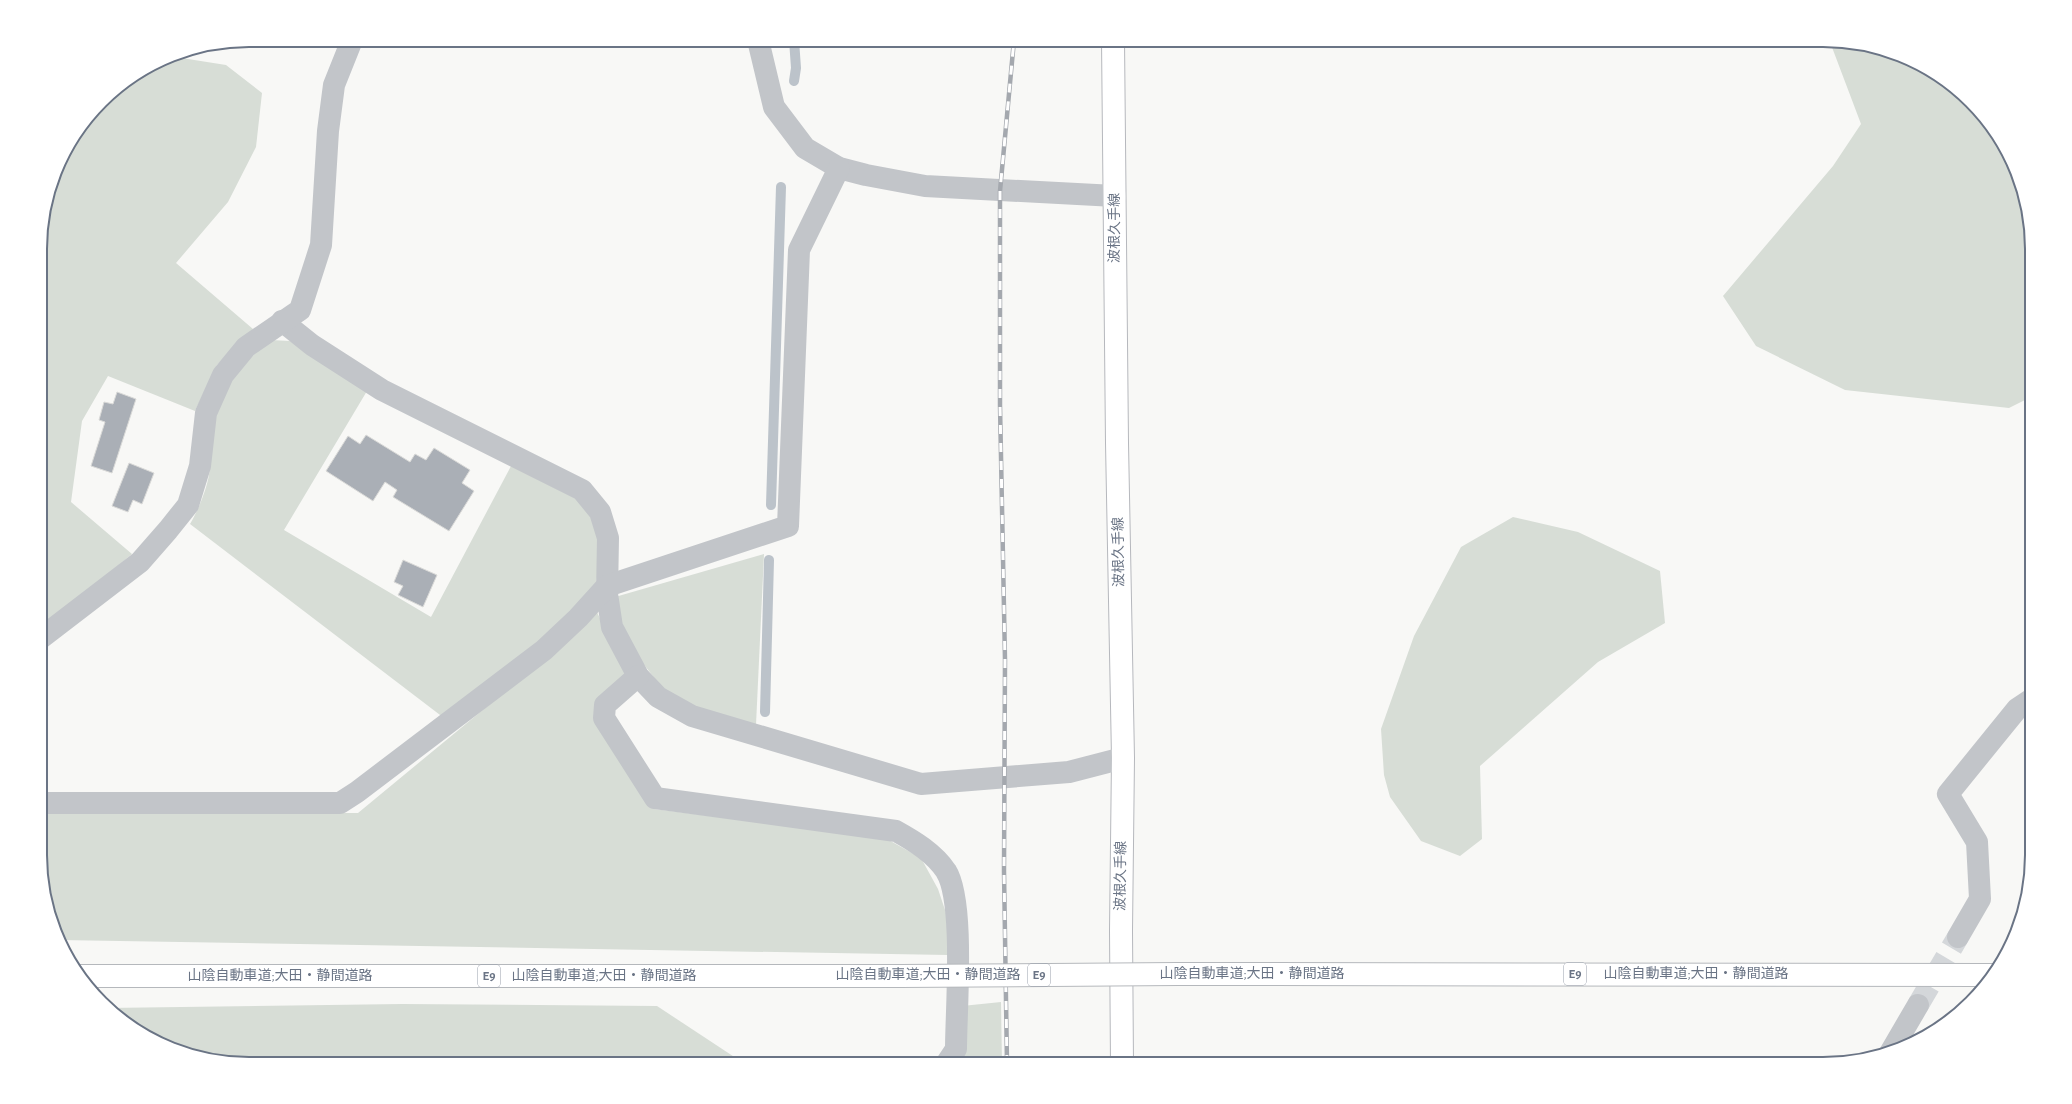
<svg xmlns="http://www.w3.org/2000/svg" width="2072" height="1104" font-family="'Alegreya Sans','Noto Sans JP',sans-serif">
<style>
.green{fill:#d7ddd6}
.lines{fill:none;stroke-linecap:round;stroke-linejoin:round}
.stream{stroke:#bcc3ca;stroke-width:10}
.building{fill:#aaafb6;stroke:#dadad8}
.minor-tunnel{stroke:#d4d7da;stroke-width:22;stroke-dasharray:22 11;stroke-linecap:butt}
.major-casing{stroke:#b6b8bd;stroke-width:24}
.highway-casing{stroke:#b5b8bc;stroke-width:24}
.minor{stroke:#c2c5c9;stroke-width:22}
.major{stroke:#fff;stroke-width:22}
.highway{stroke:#fff;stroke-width:22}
.rail-casing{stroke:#a4a8ae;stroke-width:4.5}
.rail{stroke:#fff;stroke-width:3;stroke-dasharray:9;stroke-linecap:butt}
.highway-bridge-casing{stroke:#b5b8bc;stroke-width:24;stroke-linecap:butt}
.highway-bridge{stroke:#fff;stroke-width:22}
.labels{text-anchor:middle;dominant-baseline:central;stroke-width:4;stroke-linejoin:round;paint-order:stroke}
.shield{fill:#fff;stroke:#979eaa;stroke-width:1}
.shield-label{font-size:13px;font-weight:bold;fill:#6a7485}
.street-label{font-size:14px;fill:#6a7485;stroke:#fff}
.rim{fill:none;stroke:#6a7485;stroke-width:2}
</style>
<rect width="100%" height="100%" fill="#f8f8f6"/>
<g class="green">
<polygon points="1827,41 1877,47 1916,62 1961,92 1997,133 2021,182 2030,222 2031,397 2009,408 1845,390 1756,346 1723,296 1833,166 1861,124 1830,42"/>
<polygon points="169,56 226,65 262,93 256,147 228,202 176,263 253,329 217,365 195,411 108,376 82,421 71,502 132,554 65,610 41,627 40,235 62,156 111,92"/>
<path d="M 271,340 L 290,341 L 367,391 L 284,530 L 431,617 L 511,466 L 583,502 L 598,520 L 599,564 L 595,590 L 568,621 L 444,718 L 190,524 C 199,509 209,484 210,467 C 211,452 209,435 213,421 C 224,383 241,364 271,340 Z"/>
<polygon points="1513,517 1578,532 1660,571 1665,623 1598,662 1480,766 1482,839 1460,856 1421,841 1390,797 1384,775 1381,729 1414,636 1461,547"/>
<polygon points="764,554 756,725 696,708 663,689 627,643 615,597"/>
<polygon points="596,610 627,675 604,693 654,809 885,838 921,858 938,889 948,919 948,955 59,940 42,883 42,813 358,813 525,675"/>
<polygon points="1001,1002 1002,1064 955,1064 962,1006"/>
<polygon points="402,1004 657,1006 745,1064 249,1064 195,1057 156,1042 107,1008"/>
</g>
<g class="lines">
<g class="stream">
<polyline points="794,40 796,68 794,81"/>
<polyline points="771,505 781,187"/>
<polyline points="765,712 769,560"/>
</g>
</g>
<g class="building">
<polygon points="117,392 136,399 112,473 91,466 105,422 99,420 104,402 113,404"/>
<polygon points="366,435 410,462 415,454 426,460 434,448 470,470 462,483 474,491 449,531 393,497 397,490 385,482 373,501 326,471 348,436 360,444"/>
<polygon points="129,463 154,473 142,504 133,500 128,512 112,506"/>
<polygon points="403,560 437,575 423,607 398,595 403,586 394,582"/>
</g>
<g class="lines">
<polyline class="minor-tunnel" points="1918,1005 1958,937"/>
<g class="major-casing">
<polyline id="major" points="1113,40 1117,443 1123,758 1121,931 1122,1064"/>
</g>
<g class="highway-casing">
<g id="highway">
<polyline points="1178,974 1992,975"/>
<polyline points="79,976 900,976"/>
</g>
</g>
<g class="minor">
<polyline points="758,40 774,107 805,148 839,168 866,175 925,186 1115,196"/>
<polyline points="282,321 312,345 382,390 582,490 600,512 608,538 607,594 612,627 638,676 658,697 692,716 921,784 1069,772 1123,758"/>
<polyline points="41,638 140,562 168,530 188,505 200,466 206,413 223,375 246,347 300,310 321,245 328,131 334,85 352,40"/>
<path d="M 638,676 L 605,705 L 604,718 L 655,798 L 896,831 C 914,841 934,853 946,871 C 965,901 956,1010 956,1049 L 946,1064"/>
<polyline points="42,803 340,803 357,792 544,650 578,618 607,586 788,526 799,250 839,168"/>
<polyline points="1958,937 1980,899 1977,842 1948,794 2017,709 2032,699"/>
<polyline points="1890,1053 1918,1005"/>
</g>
<use href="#major" class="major"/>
<use href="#highway" class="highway"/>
<g class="rail-casing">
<polyline id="rail" points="1007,1064 1004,871 1005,660 1000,405 1000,191 1014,40"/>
</g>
<use href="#rail" class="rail"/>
<g class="highway-bridge-casing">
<polyline id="highway-bridge" points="900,976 1178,974"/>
</g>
<use href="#highway-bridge" class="highway-bridge"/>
</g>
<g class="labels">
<g class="shield">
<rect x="1564" y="963" width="22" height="22" rx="3"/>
<rect x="1028" y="964" width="22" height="22" rx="3"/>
<rect x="478" y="965" width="22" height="22" rx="3"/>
</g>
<g class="shield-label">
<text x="1575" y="974">E9</text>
<text x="1039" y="975">E9</text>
<text x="489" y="976">E9</text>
</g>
<g class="street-label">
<text transform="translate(1115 228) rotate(-90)">波根久手線</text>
<text transform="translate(1119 552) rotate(-91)">波根久手線</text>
<text transform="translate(1121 876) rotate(-89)">波根久手線</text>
<text x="1252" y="974">山陰自動車道;大田・静間道路</text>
<text x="1696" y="974">山陰自動車道;大田・静間道路</text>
<text x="928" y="975">山陰自動車道;大田・静間道路</text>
<text x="280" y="976">山陰自動車道;大田・静間道路</text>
<text x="604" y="976">山陰自動車道;大田・静間道路</text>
</g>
</g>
<path d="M0 0H2072V1104H0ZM249 47H1823A202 202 0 0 1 2025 249V855A202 202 0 0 1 1823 1057H249A202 202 0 0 1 47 855V249A202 202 0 0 1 249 47Z" fill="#fff" fill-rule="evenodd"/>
<path class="rim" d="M249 47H1823A202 202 0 0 1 2025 249V855A202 202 0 0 1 1823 1057H249A202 202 0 0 1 47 855V249A202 202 0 0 1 249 47Z"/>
</svg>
